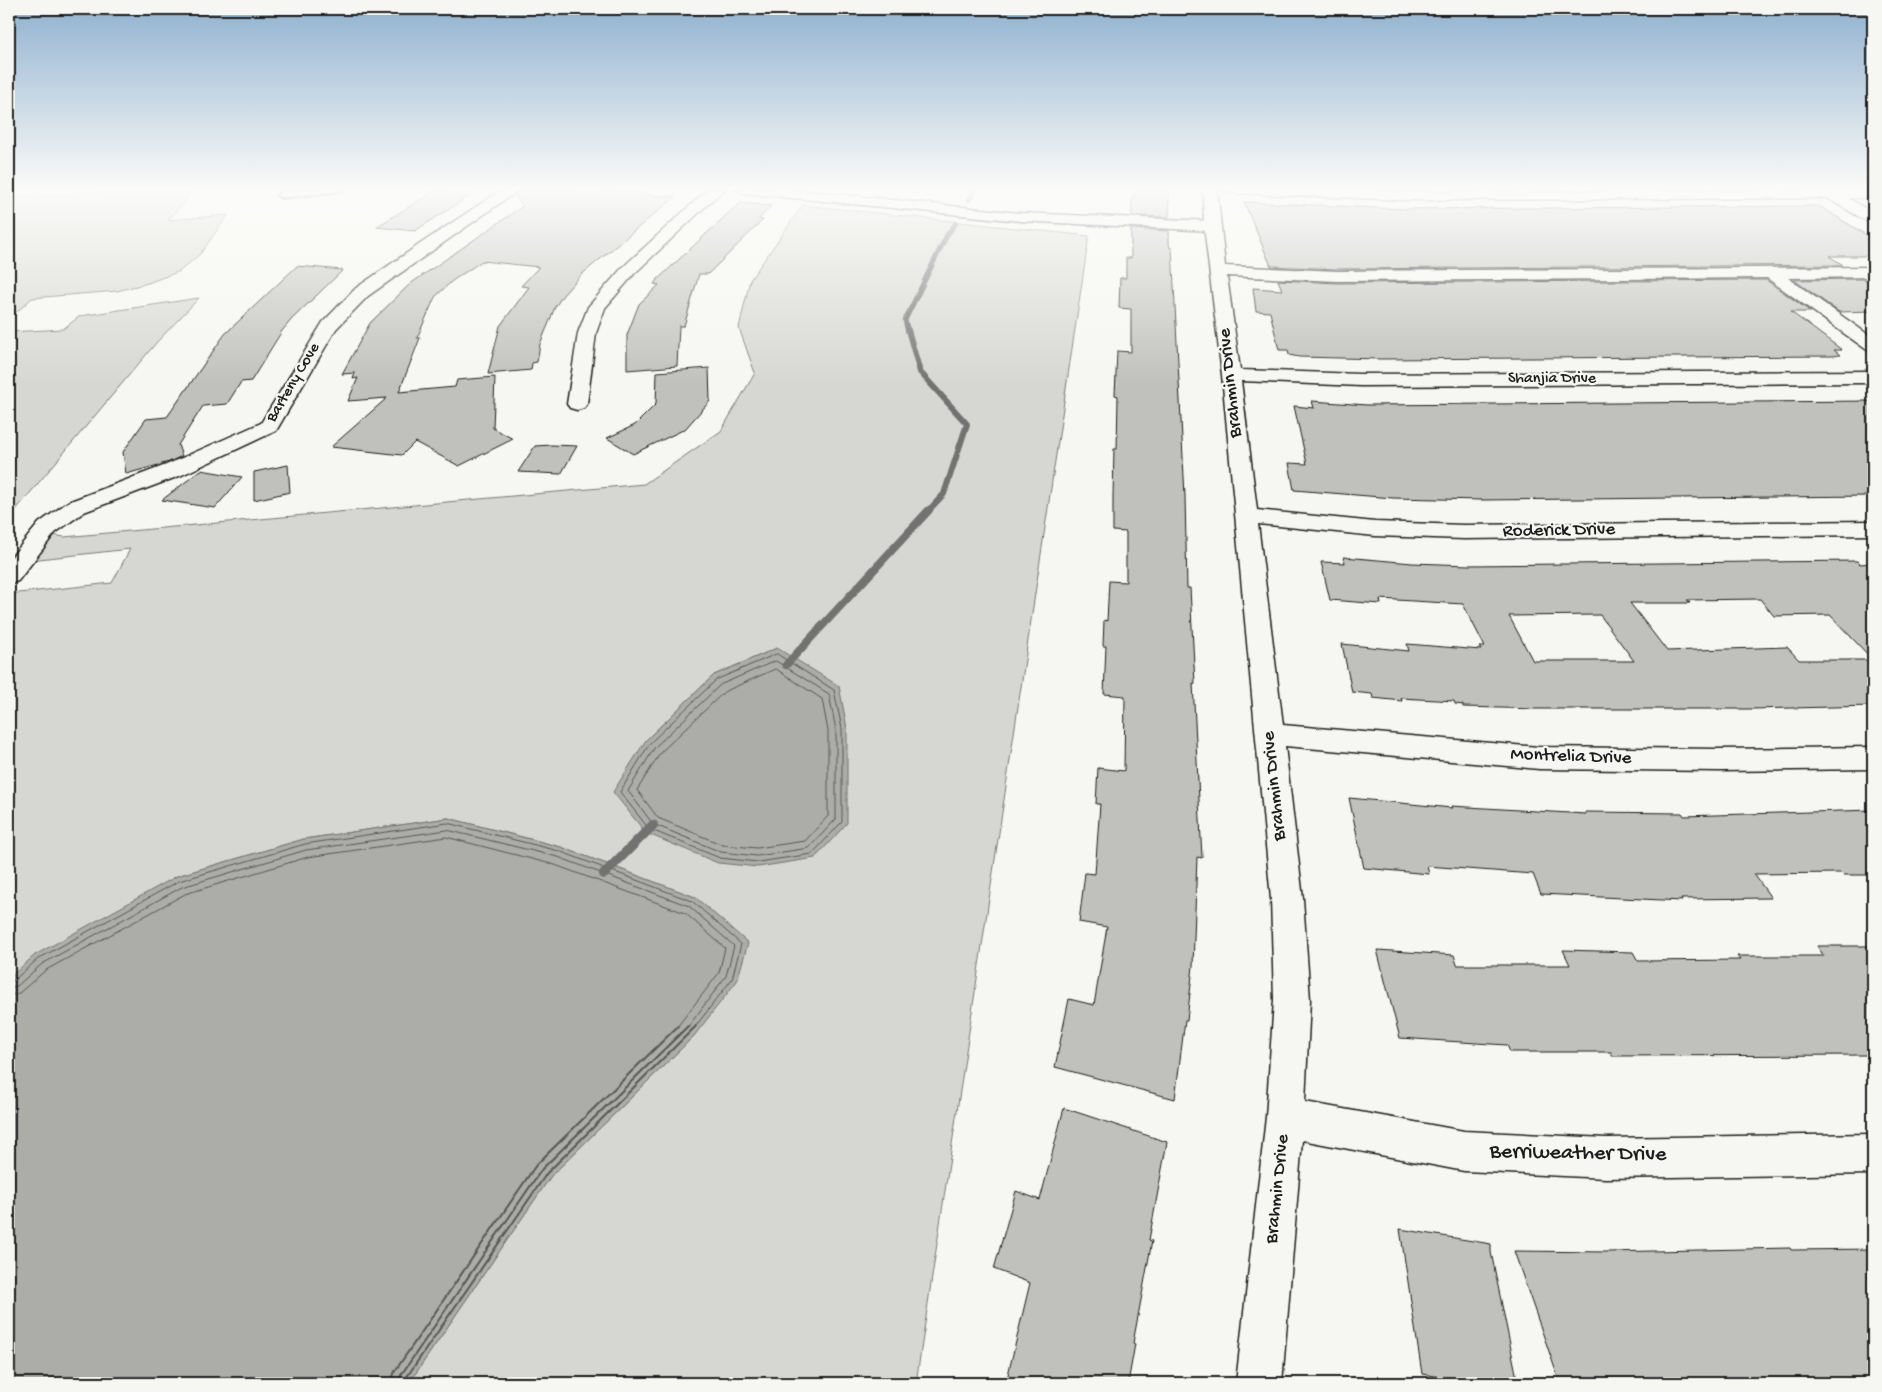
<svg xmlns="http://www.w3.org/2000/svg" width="1882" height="1392" font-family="'Gochi Hand',sans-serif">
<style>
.green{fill:#d6d6d2;stroke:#797977;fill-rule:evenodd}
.water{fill:#acaca9;stroke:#727271}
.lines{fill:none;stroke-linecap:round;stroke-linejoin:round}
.shore-far1{stroke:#565654;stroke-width:1}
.shore{stroke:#565654;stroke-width:2}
.stream-far3{stroke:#727271;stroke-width:5}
.stream-far2{stroke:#727271;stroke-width:6}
.stream-far1{stroke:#727271;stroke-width:8}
.stream{stroke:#727271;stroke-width:10}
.building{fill:#c0c0bd;stroke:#1c1c1c;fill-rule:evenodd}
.lane-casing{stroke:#1c1c1c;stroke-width:4}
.street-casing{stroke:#1c1c1c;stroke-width:3}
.secondary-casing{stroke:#1c1c1c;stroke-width:3}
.lane{fill:#f6f6f2;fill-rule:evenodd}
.street{fill:#f6f6f2;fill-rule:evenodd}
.secondary{fill:#f6f6f2;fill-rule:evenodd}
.labels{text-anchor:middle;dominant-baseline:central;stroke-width:4.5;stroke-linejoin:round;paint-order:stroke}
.far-street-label{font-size:16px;fill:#1c1c1c;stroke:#f6f6f2}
.street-label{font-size:19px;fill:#1c1c1c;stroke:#f6f6f2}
.near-street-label{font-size:22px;fill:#1c1c1c;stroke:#f6f6f2}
</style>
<rect width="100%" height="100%" fill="#f6f6f2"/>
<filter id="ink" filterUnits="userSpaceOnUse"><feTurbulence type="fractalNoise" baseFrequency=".02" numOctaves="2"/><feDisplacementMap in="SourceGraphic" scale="10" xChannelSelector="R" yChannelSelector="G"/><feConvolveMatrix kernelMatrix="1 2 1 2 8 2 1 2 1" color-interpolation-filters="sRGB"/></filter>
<g filter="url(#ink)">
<g class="green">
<polygon points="163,189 196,189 168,220 228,215 200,254 180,271 148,283 117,291 32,298 9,319 9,197"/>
<path d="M 803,205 L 1089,236 L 916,1383 L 409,1383 L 551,1176 L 694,1036 L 695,897 L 561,847 L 448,818 L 304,839 L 177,876 L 9,978 L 9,594 L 112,583 L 130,549 L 30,560 L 54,535 L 64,537 L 644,484 L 721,431 L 755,373 L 739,328 L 750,280 ZM 777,648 L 646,740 L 714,675 Z"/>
<polygon points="199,298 156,343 9,518 9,332 63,329 80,316"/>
</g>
<g class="water">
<polygon points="777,648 839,686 847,728 847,823 815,858 758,867 718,863 646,833 613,792 646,740 714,675"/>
<polygon points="448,818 561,847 695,897 748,943 737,981 694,1036 551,1176 409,1383 9,1383 9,978 35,955 177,876 304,839"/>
</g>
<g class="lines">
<g class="shore-far1">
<polygon points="777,654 834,690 842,729 842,822 812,854 758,862 720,858 649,829 620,792 650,743 716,680"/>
<polygon points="776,661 829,694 836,730 836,819 809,848 757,856 721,852 653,824 628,791 655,747 720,685"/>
<polygon points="776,669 822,699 828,731 828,816 805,841 757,848 723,845 658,818 637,790 661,752 724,692"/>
<polyline points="9,982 14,980 38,959 179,881 305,844 447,823 559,851 692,901 741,944 732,979 695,1027"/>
<polyline points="9,988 17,986 42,964 182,887 306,850 447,830 558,857 689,906 734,946 726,976 688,1027"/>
<polyline points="9,996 19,993 46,970 185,894 308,857 446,837 555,865 685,913 725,948 719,973 677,1027"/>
</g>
<g class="shore">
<polyline points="391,1383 395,1371 536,1165 678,1026"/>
<polyline points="399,1383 401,1375 542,1169 688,1026"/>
<polyline points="405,1383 406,1378 547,1173 696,1026"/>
</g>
<g class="stream-far3">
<polyline points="969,200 976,189"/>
<polyline points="908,332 905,320 947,235 956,223"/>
</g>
<polyline class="stream-far2" points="908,330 920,372 967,424 944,494 928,511"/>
<polyline class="stream-far1" points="786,665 929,510"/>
<polyline class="stream" points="604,874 653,825"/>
</g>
<g class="building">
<polygon points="438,189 480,189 415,231 376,227"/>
<polygon points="522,189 596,189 675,197 581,275 563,295 555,307 548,325 540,344 537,362 532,363 531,370 488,374 500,326 529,287 521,286 539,267 482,261 452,281 435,297 417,338 420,338 399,392 455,387 457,380 495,377 493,428 513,439 459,466 415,442 402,455 331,447 387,398 348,401 358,378 353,379 355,373 342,374 370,323 410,284 523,206 515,195"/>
<polygon points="1136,189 1169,189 1169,217 1132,216 1132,195 1136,195"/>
<polygon points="1244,202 1402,209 1819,206 1873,239 1873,256 1829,256 1843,265 1337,269 1271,266"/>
<polygon points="741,203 771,206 759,219 763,220 708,274 699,274 684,326 679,326 677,366 627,370 627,335 639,304 659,285 654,284 657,280 735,207"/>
<polygon points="1131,229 1169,231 1169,244 1170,248 1172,248 1185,496 1187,588 1190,588 1195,684 1193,683 1202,858 1197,857 1193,966 1187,1020 1185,1020 1175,1099 1055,1067 1069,999 1094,1005 1107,927 1079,922 1085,873 1095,874 1100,804 1096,804 1098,768 1124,771 1125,696 1104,694 1106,646 1103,646 1104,620 1107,621 1109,581 1126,582 1126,532 1113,531 1113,497 1114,449 1117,449 1118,396 1115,395 1117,351 1131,352 1131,309 1119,308 1120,278 1126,278 1126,258 1131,258"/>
<polygon points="297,266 343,270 292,319 282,331 251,381 241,382 227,404 203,406 178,445 182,456 169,462 126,474 123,452 146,419 167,417 225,334"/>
<polygon points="1864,279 1873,285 1873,311 1839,312 1794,280"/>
<polygon points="1278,280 1337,283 1766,280 1811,312 1791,312 1842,350 1834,350 1840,355 1832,356 1381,359 1299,357 1289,355 1288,350 1279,350 1270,312 1256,311 1253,288 1282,290"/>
<polygon points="709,368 710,401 685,429 633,454 607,438 635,425 656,404 657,372"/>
<polygon points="1312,401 1367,405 1873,401 1873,496 1482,500 1393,498 1294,490 1289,463 1307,464 1294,406 1314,408"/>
<polygon points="552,445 577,446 561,474 518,472 535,446"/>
<polygon points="288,465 290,492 254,500 254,472"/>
<polygon points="201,470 242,477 215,508 162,500"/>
<path d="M 1344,557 L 1412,563 L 1469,565 L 1857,561 L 1860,564 L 1873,563 L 1873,706 L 1752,709 L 1537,709 L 1463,707 L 1463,705 L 1455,704 L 1454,701 L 1401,698 L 1402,701 L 1373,698 L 1372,694 L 1352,692 L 1342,644 L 1409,651 L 1407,644 L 1481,650 L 1479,647 L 1485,647 L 1463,604 L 1380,599 L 1381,604 L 1330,600 L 1321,562 L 1345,563 ZM 1760,599 L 1774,616 L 1830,615 L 1873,660 L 1799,660 L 1787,647 L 1667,651 L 1630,603 L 1690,603 L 1687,600 ZM 1600,615 L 1634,661 L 1533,661 L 1509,616 Z"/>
<polygon points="1349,798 1452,808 1451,806 1586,814 1585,812 1682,813 1684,816 1873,810 1873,875 1843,875 1841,873 1754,874 1771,898 1681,899 1682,901 1541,894 1533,874 1427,866 1429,874 1364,868"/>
<polygon points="1817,946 1873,946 1873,1055 1612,1056 1611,1052 1510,1052 1507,1045 1400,1038 1377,950 1454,955 1457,965 1570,965 1563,950 1633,952 1638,961 1740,960 1737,956 1824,956"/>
<polygon points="1064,1108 1167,1142 1149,1240 1152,1241 1133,1343 1135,1344 1128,1383 1006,1383 1030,1283 994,1269 1016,1191 1040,1200"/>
<polygon points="1400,1229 1491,1244 1491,1252 1518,1383 1479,1383 1422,1374"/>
<polygon points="1790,1248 1791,1250 1873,1249 1873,1383 1560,1383 1514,1251 1608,1252"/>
</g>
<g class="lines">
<g class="lane-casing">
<polygon id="lane" points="313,189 346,189 342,191 281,198 277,195 281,192"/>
</g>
<g class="street-casing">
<g id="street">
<polygon points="503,189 520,189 368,296 336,329 276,431 182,475 84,512 55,533 18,581 9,584 9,560 39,523 68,502 166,465 261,423 323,322 356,288 423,242"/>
<polygon points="708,189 724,189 634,274 605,308 596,333 587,404 584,408 577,410 570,408 567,404 578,333 588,307 622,268"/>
<polygon points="1203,189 1217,189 1225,266 1337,271 1873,267 1873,277 1788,278 1873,338 1873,351 1867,350 1767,278 1337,281 1227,276 1240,370 1361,374 1873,371 1873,383 1361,386 1241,381 1257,510 1375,522 1464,525 1873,521 1873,535 1464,539 1375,536 1258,524 1283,725 1539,747 1719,749 1873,747 1873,769 1719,771 1539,769 1285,746 1303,899 1310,1000 1305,1102 1464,1131 1606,1138 1873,1134 1873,1174 1606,1178 1464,1171 1302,1140 1282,1383 1236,1383 1266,1117 1274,1000 1271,899 1222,375 1204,226"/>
<polygon points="1223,189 1343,189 1404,192 1873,190 1873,198 1848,198 1873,213 1873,223 1868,222 1827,198 1404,200 1230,193"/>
</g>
</g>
<g class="secondary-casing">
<polygon id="secondary" points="736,189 788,189 1020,213 1212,221 1217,223 1220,226 1217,229 1212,231 1020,221 743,193"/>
</g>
<use href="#lane" class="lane"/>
<use href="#street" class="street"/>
<use href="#secondary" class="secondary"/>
</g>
</g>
<linearGradient id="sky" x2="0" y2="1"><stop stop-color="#90b1cf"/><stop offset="0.49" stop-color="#fbfbf9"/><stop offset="1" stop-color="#fbfbf9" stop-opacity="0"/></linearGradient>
<rect width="1882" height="384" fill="url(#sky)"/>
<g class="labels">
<g class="far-street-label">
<text x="1552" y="379">Shanjia Drive</text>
<text transform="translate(294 383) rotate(-59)">Barteny Cove</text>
</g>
<g class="street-label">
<text transform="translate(1231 383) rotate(-96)">Brahmin Drive</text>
<text transform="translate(1559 531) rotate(-1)">Roderick Drive</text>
<text transform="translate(1571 757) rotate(2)">Montrelia Drive</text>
<text transform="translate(1275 786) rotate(-96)">Brahmin Drive</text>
<text transform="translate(1278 1189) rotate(-84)">Brahmin Drive</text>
</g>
<g class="near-street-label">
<text transform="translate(1578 1154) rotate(1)">Berriweather Drive</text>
</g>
</g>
<rect width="1882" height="1392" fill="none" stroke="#f6f6f2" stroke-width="30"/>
<rect x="15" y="15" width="1852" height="1362" fill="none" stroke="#1c1c1c" stroke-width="2" filter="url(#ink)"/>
</svg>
